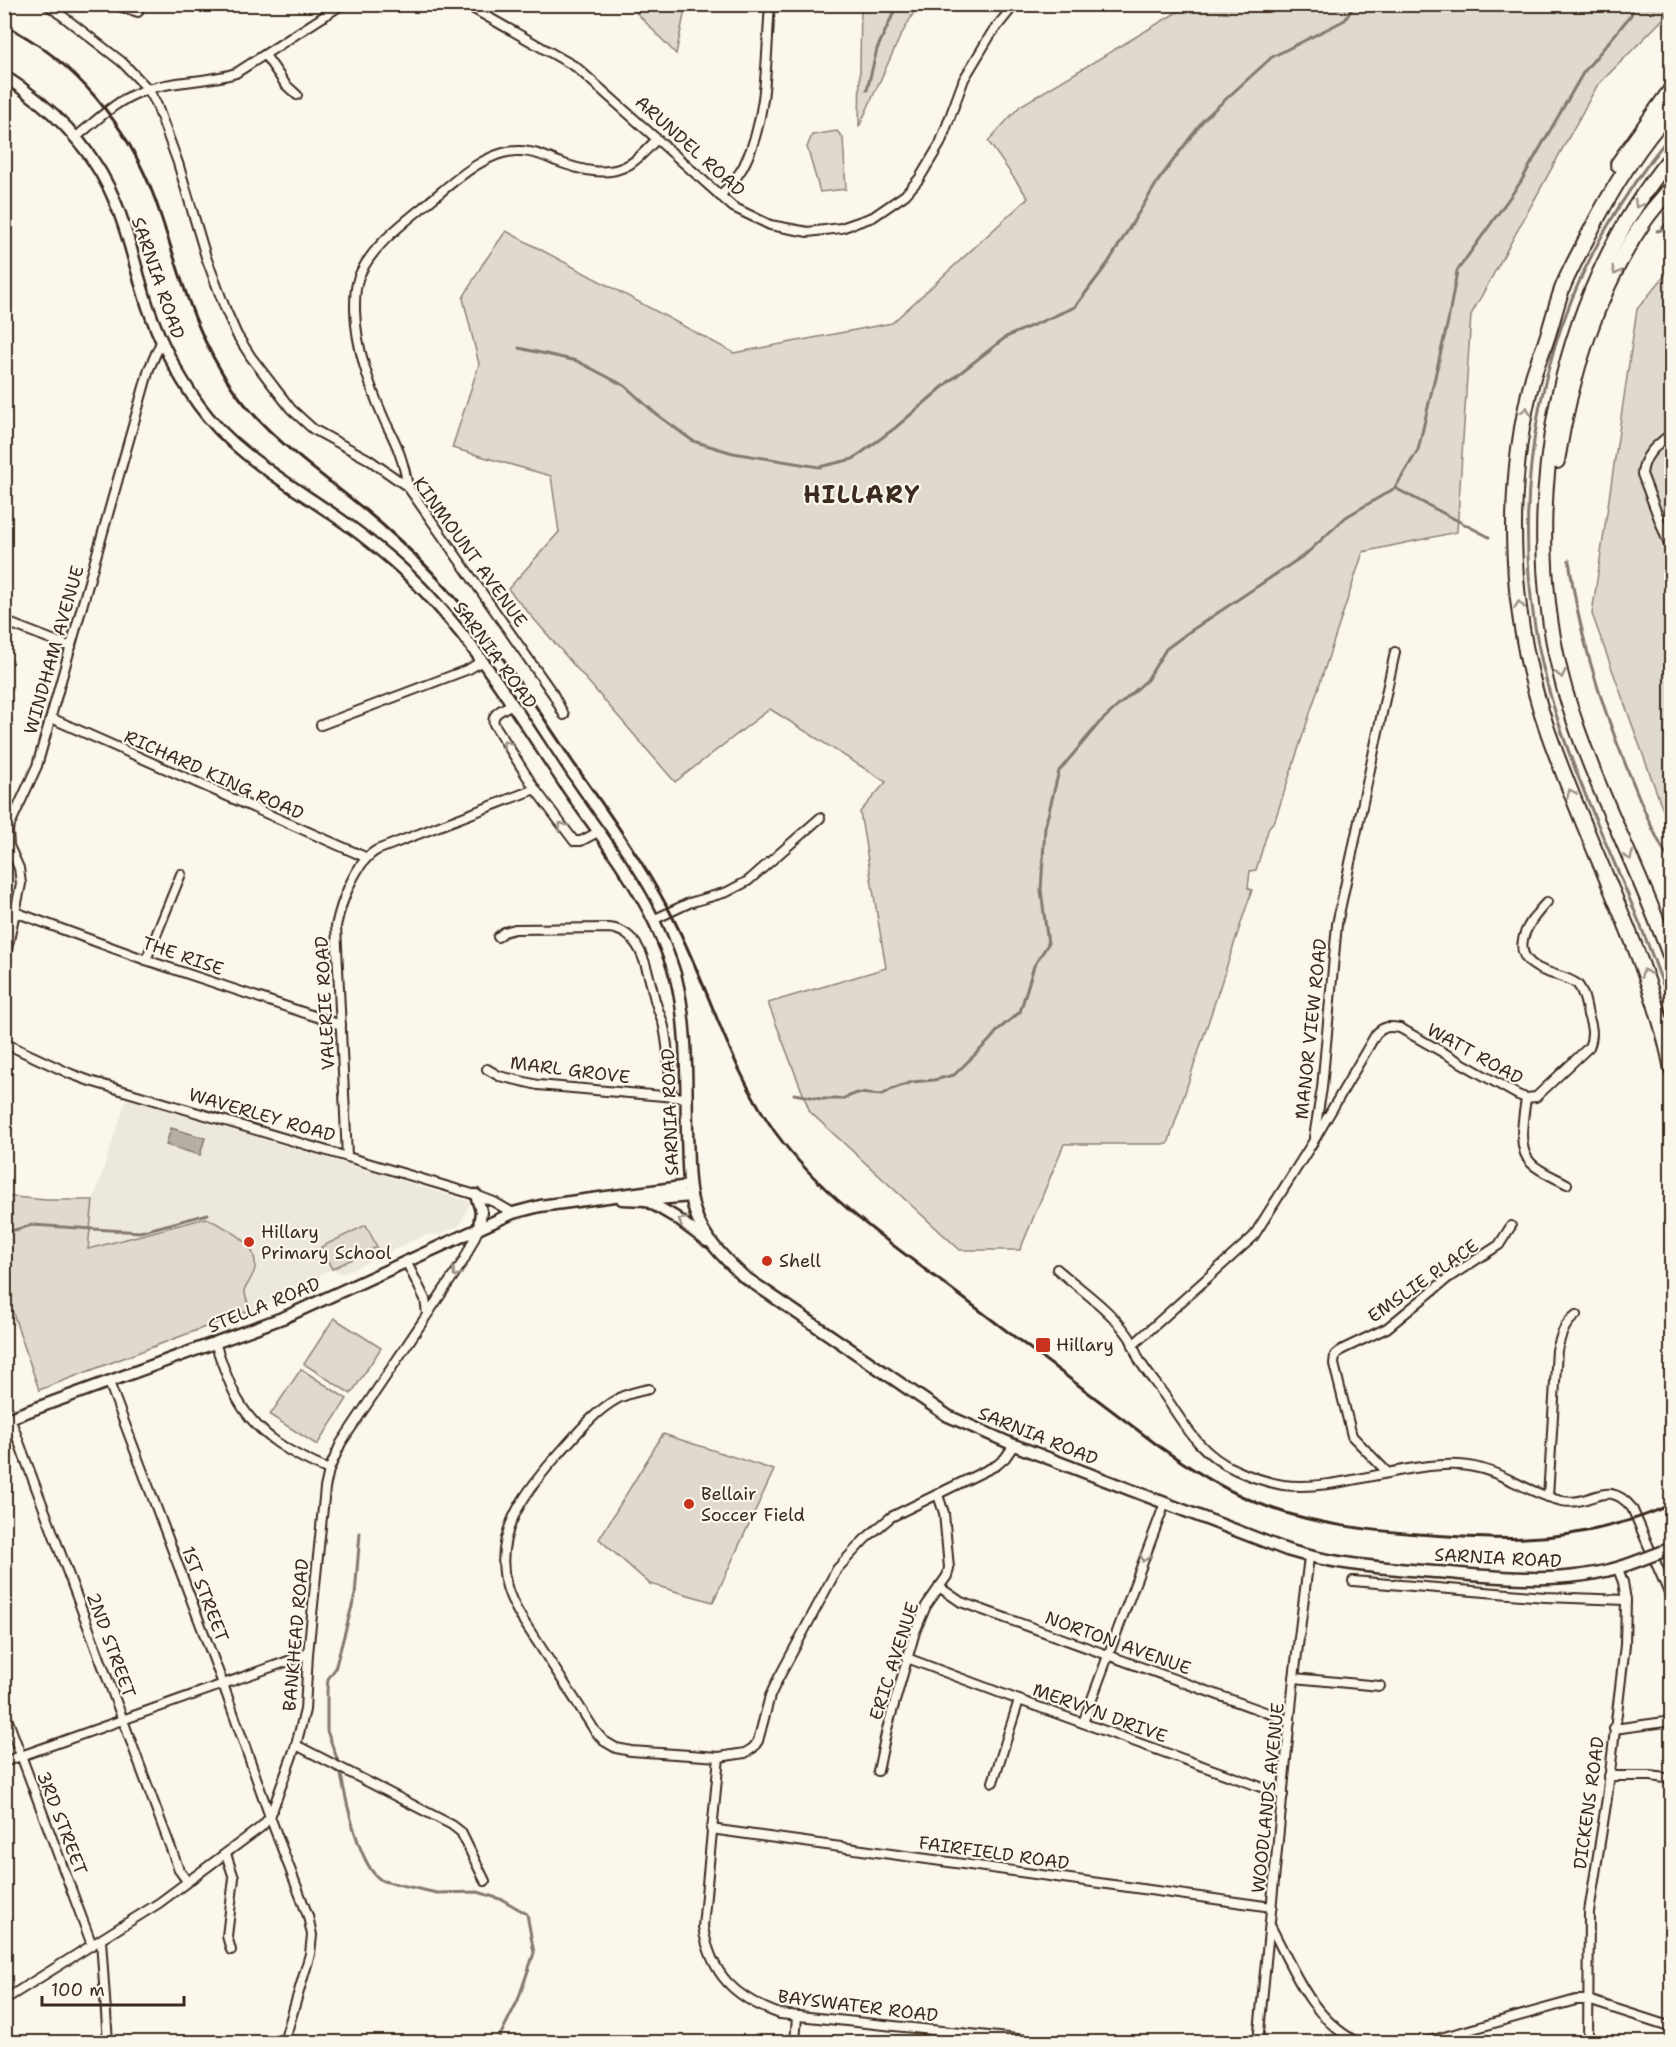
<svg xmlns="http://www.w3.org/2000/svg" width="1676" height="2047" font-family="'Shantell Sans',sans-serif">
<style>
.built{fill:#ede8dd}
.green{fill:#dfd9ce;stroke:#8d8276;stroke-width:1.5}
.water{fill:#b6aea2;stroke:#85796d;stroke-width:1.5}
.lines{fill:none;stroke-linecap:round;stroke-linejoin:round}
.stream{stroke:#85796d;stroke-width:3}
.street-casing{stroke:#3b2a1e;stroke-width:12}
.secondary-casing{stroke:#3b2a1e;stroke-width:15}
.highway-casing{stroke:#3b2a1e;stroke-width:18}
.street{stroke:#fbf7ec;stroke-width:8}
.secondary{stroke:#fbf7ec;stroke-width:10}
.highway{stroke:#fbf7ec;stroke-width:14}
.rail{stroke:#3b2a1e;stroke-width:3}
.secondary-bridge-casing{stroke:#3b2a1e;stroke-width:15;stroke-linecap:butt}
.secondary-bridge{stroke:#fbf7ec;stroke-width:10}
.oneway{stroke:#9b9085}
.poi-dot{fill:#c8321e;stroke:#fbf7ec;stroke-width:2}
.labels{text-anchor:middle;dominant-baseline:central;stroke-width:4.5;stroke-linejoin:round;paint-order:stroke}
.street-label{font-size:18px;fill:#3b2a1e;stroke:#fbf7ec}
.poi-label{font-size:18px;fill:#3b2a1e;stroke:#fbf7ec;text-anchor:start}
.district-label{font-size:24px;font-weight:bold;letter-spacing:1.5px;fill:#3b2a1e;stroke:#fbf7ec}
</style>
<rect width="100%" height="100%" fill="#fbf7ec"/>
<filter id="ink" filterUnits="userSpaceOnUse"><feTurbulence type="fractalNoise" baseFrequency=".0167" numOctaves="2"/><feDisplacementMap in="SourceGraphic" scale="12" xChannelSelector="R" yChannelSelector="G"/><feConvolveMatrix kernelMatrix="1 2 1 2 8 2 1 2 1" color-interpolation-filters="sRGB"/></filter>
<g filter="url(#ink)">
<polygon class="built" points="127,1098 419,1186 470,1202 460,1225 440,1235 425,1235 342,1274 329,1270 321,1274 316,1283 230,1319 39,1391 5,1298 5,1279 87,1249 93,1200"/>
<g class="green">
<polygon points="627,5 686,5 676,54 632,8"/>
<polygon points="861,5 918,5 900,37 859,127"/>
<polygon points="1185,5 1671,4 1672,10 1597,86 1471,315 1457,532 1363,552 1275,820 1269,827 1256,870 1250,871 1248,888 1252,890 1168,1144 1064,1144 1020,1250 960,1250 810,1112 768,1003 886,968 860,812 886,782 770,709 675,782 508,589 559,532 551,476 452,448 479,364 463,298 482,265 506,231 734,353 892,323 1028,198 988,141 1020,106 1184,8"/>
<polygon points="837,131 843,138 846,189 820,192 807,147 812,135"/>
<polygon points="1671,268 1671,832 1592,614 1637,309"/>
<path d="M 4,1196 L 46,1200 L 93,1200 L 88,1249 L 206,1218 C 225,1228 258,1240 255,1268 C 254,1275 248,1283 244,1290 L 250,1310 L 39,1390 L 5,1289 Z"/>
<polygon points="366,1225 377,1247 332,1269 321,1247"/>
<polygon points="334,1318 381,1348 351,1394 304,1364"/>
<polygon points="301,1369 347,1399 317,1445 270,1415"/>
<polygon points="663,1434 774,1470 713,1602 650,1584 599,1539"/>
</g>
<polygon class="water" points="171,1128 205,1138 200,1155 166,1145"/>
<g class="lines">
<g class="stream">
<polyline points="867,90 877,49 894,12 896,4"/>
<path d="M 1672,133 C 1646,165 1623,198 1603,234 C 1524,375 1506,553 1554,708 C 1576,780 1609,848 1637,917 C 1650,948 1661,979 1672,1010"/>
<polyline points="1657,231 1661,230 1672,217"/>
<polyline points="519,348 577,361 625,386 656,414 693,441 733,453 819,467 853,459 895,428 951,380 1006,337 1075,307 1108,263 1158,181 1204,119 1272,57 1345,20 1355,4"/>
<polyline points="1395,488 1489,537"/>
<path d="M 1569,560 C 1579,639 1603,712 1634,785 C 1645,812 1656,840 1672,864"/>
<polyline points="794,1094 821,1099 842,1099 857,1093 882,1095 892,1089 912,1082 934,1080 954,1075 989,1041 999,1029 1020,1012 1034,966 1048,944 1041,890 1045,827 1059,771 1100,722 1147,680 1166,649 1189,632 1306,554 1346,517 1395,488 1418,450 1448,321 1457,271 1520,183 1583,73 1631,15 1634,4"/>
<polyline points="4,1233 32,1225 140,1232 208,1214"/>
<polyline points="339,1764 327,1731 327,1691 328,1679 335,1669 355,1595 360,1533"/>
<path d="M 340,1770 C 345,1796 359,1870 383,1881 L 437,1893 L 478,1892 L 503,1900 L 527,1914 L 534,1953 L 518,2000 L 497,2042"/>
</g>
<g class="street-casing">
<g id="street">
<polyline points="47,4 122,62 148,89 156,103 178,163 206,257 225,308 237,335 251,357 291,409 313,429 368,459 408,487 553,694 564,715"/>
<polyline points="112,4 138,12"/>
<polyline points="323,4 328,13"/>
<polyline points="465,4 576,67 733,207 770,225 808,232 841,228 873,217 905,195 919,179 940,144 964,79 991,34 1015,4"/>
<polyline points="58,13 66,4"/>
<polyline points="265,55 286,85 297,95"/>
<path d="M 75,138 C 95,122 115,101 140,92 C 170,80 205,83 236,73 L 343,4"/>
<path d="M 720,196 C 729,186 740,175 745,163 C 768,117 766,55 770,4"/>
<path d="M 1672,433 C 1657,445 1644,454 1642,474 L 1672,553"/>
<path d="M 408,487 C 406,475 403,463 399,452 C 395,440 389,430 384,419 C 369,384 356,348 355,310 C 355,298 355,285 360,274 C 374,244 404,223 429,202 C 452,183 486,151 517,151 C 530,150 544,156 556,161 C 580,170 607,178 630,164 C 640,158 649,147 657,139"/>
<polyline points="4,621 71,647"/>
<path d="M 512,704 C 502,710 491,713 494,724 L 535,789 L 574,841 L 581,841 L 598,832"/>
<polyline points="51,718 365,857"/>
<polyline points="321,725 469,669 482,661"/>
<polyline points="4,908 146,960 341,1025"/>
<polyline points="653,920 689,903 727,892 748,881 820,818"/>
<path d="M 498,937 L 504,932 L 515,929 L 609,928 C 642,931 647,970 654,996 C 656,1007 662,1017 664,1027 C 669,1050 669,1074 672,1097"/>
<polyline points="146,960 181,874"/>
<polyline points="4,964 21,884 19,868 9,846 8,829 37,766 149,369 161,342"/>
<polyline points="4,1043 71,1074 90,1081 476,1195 494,1202 513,1213"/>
<polyline points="487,1069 499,1076 538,1085 686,1098"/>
<path d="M 1526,1098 C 1524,1116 1516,1148 1531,1163 C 1540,1172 1556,1178 1567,1184"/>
<polyline points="1314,1137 1322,1088 1337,924 1395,652"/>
<path d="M 347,1156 L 336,926 C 341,903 355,862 377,850 L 535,789"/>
<polyline points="406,1261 425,1299 427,1314"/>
<path d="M 1057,1269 C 1081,1290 1112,1311 1130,1338 C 1134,1346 1136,1355 1141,1363 C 1148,1374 1157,1385 1165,1396 C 1185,1426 1201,1455 1236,1470 C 1251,1477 1267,1482 1283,1485 C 1338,1492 1403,1462 1459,1465 C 1499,1467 1525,1493 1562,1501 C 1591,1507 1607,1477 1632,1508 L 1672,1600"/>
<path d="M 215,1343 C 222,1362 228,1383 238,1400 C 258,1436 293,1455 329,1470"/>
<path d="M 1133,1345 L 1253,1237 L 1313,1142 L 1376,1034 C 1384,1026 1389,1026 1400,1028 L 1518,1095 L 1526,1098 L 1536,1097 L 1589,1047 C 1594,1036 1592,1026 1588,1015 C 1586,1006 1584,991 1577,984 C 1568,977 1553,975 1542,970 C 1505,954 1528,922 1547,902"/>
<path d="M 649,1389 C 639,1391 629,1393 619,1398 C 594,1411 575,1436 556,1457 C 524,1493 492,1536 507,1587 C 513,1608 528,1628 540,1646 C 558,1674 577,1702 595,1731 L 604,1741 L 616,1748 L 631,1751 L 719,1757 L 745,1753 L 753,1748 L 758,1741 L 770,1696 L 777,1681 L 837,1569 L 865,1539 L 891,1517 L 997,1465 L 1005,1458 L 1014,1445"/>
<polyline points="10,1418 179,1870 187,1881"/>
<polyline points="1388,1473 1352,1436 1334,1364 1335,1355 1341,1350 1387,1328 1448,1278 1499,1245 1511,1226"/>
<path d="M 1548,1497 L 1557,1350 C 1561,1335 1564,1324 1576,1315"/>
<polyline points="1353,1581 1545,1597 1626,1600"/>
<polyline points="939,1587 961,1602 1290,1721"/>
<polyline points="907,1658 1019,1700 1283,1795"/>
<polyline points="1294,1678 1380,1686"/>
<polyline points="4,1710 92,1945"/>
<polyline points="1083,1723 1165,1503"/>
<polyline points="1614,1729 1672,1721"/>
<polyline points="296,1745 452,1825 461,1832 485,1881"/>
<path d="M 719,1757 L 703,1927 C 711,1975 735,1998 780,2014 L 1046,2042"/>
<polyline points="4,1762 308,1654"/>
<polyline points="878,1771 887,1729 915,1632 926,1606 947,1576 949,1568 944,1513 938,1495"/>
<polyline points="1609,1776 1651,1776 1672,1779"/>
<polyline points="993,1782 1019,1700"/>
<polyline points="711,1829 1272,1907"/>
<polyline points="226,1854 234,1878 227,1936 231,1950"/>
<path d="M 1271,1927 C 1294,1971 1311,2018 1357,2042"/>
<polyline points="101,1940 108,2042"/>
<polyline points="4,2000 159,1903 261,1827 270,1817 223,1684 109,1382"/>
<polyline points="1457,2034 1462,2042"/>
<polyline points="284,2041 296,2042"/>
<polyline points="284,2042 310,1954 312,1935 308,1916 270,1817 296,1745 305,1710 308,1654 325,1488 329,1470 341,1443 464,1260 479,1228"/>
<polyline points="795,2042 797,2017"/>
<polyline points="1258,2042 1294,1678 1309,1557"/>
<polyline points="1426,2042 1576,2000 1588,2000 1672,2027"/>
<polyline points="1588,2042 1589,1912 1607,1798 1625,1645 1626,1600 1623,1582 1618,1569"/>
</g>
</g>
<g class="secondary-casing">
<g id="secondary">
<path d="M 4,76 C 47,104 86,141 109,188 C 127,225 135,268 148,307 C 160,342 177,374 198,404 C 237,459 300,489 352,528 C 366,538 379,549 392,560 C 465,623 514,708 567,787 C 597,831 632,874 655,923 C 663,941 671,959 676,978 C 688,1027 686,1081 687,1132 C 688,1158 687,1187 695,1212 C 703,1238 724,1258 743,1276 L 948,1416 L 1014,1445 L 1287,1550 C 1335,1565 1385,1568 1436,1572 C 1502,1577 1570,1587 1635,1562"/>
<polyline points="476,1195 481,1211 479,1228"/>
<polyline points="622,1199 646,1200 691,1196"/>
<polyline points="646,1200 675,1217 707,1241"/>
<polyline points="4,1420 285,1317 513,1213 540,1206 689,1186"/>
</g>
</g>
<g class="highway-casing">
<g id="highway">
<path d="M 1672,109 C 1637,147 1610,192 1587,238 C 1579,253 1571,268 1564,284 C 1557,301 1553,320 1547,338 C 1543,351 1537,363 1533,377 C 1503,491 1509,620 1548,732 C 1573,803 1605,872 1633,942 C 1649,983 1664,1026 1672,1070"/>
<path d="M 1672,156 C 1554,299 1516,515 1565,691 C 1592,784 1640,870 1672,961"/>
<polyline points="1618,164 1672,88"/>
<path d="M 1557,461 C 1570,378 1597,290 1645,220 C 1653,208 1663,198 1672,187"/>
</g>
</g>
<use href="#street" class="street"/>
<use href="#secondary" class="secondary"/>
<use href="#highway" class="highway"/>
<path class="rail" d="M 4,25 C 75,60 128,126 155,199 C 178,264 192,332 233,389 C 269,439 318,471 364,509 C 410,547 452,590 488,638 C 518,678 545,720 573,762 C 607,810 642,859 670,912 C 708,984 728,1065 775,1132 C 822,1196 887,1241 950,1288 C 1020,1341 1090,1394 1160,1447 C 1196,1472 1230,1494 1271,1508 C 1318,1525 1369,1530 1418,1534 C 1489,1539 1547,1544 1616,1524 C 1635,1519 1655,1513 1672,1503"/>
<g class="secondary-bridge-casing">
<polyline id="secondary-bridge" points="1635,1562 1672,1548"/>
</g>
<use href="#secondary-bridge" class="secondary-bridge"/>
</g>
<defs><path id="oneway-chevron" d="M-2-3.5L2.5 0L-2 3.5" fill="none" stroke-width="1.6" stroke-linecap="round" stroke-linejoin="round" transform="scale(1.5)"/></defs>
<g class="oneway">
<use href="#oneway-chevron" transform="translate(1638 204) rotate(122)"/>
<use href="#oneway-chevron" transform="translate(1616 271) rotate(116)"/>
<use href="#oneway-chevron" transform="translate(1526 411) rotate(-78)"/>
<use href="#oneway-chevron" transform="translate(1519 605) rotate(-97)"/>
<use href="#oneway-chevron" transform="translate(1561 674) rotate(77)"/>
<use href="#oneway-chevron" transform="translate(506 744) rotate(-123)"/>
<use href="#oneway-chevron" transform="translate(1571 793) rotate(-113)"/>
<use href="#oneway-chevron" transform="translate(562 826) rotate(-127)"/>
<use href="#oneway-chevron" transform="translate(1629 856) rotate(68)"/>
<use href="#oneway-chevron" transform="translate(1645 973) rotate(-110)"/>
<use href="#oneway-chevron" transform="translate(682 1221) rotate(-146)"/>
<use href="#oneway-chevron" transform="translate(456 1273) rotate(125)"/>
<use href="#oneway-chevron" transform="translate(1144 1558) rotate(111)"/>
</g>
</g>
<g class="poi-dot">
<circle cx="249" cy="1242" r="6"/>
<circle cx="767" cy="1261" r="6"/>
<rect x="1035" y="1337" width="16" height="16" rx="3"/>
<circle cx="689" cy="1504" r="6"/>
</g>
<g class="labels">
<g class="street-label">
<text transform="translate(690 146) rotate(42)">ARUNDEL ROAD</text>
<text transform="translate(158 278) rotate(71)">SARNIA ROAD</text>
<text transform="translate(470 552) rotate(54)">KINMOUNT AVENUE</text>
<text transform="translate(54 650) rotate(-74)">WINDHAM AVENUE</text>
<text transform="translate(495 655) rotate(54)">SARNIA ROAD</text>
<text transform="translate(214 775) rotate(24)">RICHARD KING ROAD</text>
<text transform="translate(183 956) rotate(19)">THE RISE</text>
<text transform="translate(325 1003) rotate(-93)">VALERIE ROAD</text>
<text transform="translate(1311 1029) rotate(-84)">MANOR VIEW ROAD</text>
<text transform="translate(1475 1054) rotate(29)">WATT ROAD</text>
<text transform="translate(570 1070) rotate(7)">MARL GROVE</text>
<text transform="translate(670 1112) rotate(-92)">SARNIA ROAD</text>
<text transform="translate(262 1115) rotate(16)">WAVERLEY ROAD</text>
<text transform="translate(1423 1281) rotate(-35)">EMSLIE PLACE</text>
<text transform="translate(264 1305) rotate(-22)">STELLA ROAD</text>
<text transform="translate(1038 1436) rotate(22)">SARNIA ROAD</text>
<text transform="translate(1498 1558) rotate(3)">SARNIA ROAD</text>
<text transform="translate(205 1594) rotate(69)">1ST STREET</text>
<text transform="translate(296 1635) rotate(-85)">BANKHEAD ROAD</text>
<text transform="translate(1118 1643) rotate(20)">NORTON AVENUE</text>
<text transform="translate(111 1645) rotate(70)">2ND STREET</text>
<text transform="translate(894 1661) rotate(-72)">ERIC AVENUE</text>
<text transform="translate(1100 1713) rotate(20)">MERVYN DRIVE</text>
<text transform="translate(1268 1798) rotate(-84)">WOODLANDS AVENUE</text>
<text transform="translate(1589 1803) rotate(-82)">DICKENS ROAD</text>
<text transform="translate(62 1823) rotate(69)">3RD STREET</text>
<text transform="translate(994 1853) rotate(8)">FAIRFIELD ROAD</text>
<text transform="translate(858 2006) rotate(7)">BAYSWATER ROAD</text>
</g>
<g class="poi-label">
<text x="261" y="1232">Hillary<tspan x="261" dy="21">Primary School</tspan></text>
<text x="779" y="1261">Shell</text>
<text x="1056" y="1345">Hillary</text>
<text x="701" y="1494">Bellair<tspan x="701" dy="21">Soccer Field</tspan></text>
</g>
<g class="district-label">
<text x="862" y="495">HILLARY</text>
</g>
</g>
<rect width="1676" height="2047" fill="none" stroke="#fbf7ec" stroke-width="24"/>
<rect x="12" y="12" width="1652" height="2023" fill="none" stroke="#3b2a1e" stroke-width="2" filter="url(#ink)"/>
<path d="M42 1996v9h142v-9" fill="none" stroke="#3b2a1e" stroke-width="3"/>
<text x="51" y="1996" font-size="18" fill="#3b2a1e" stroke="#fbf7ec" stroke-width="4.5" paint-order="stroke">100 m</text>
</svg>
